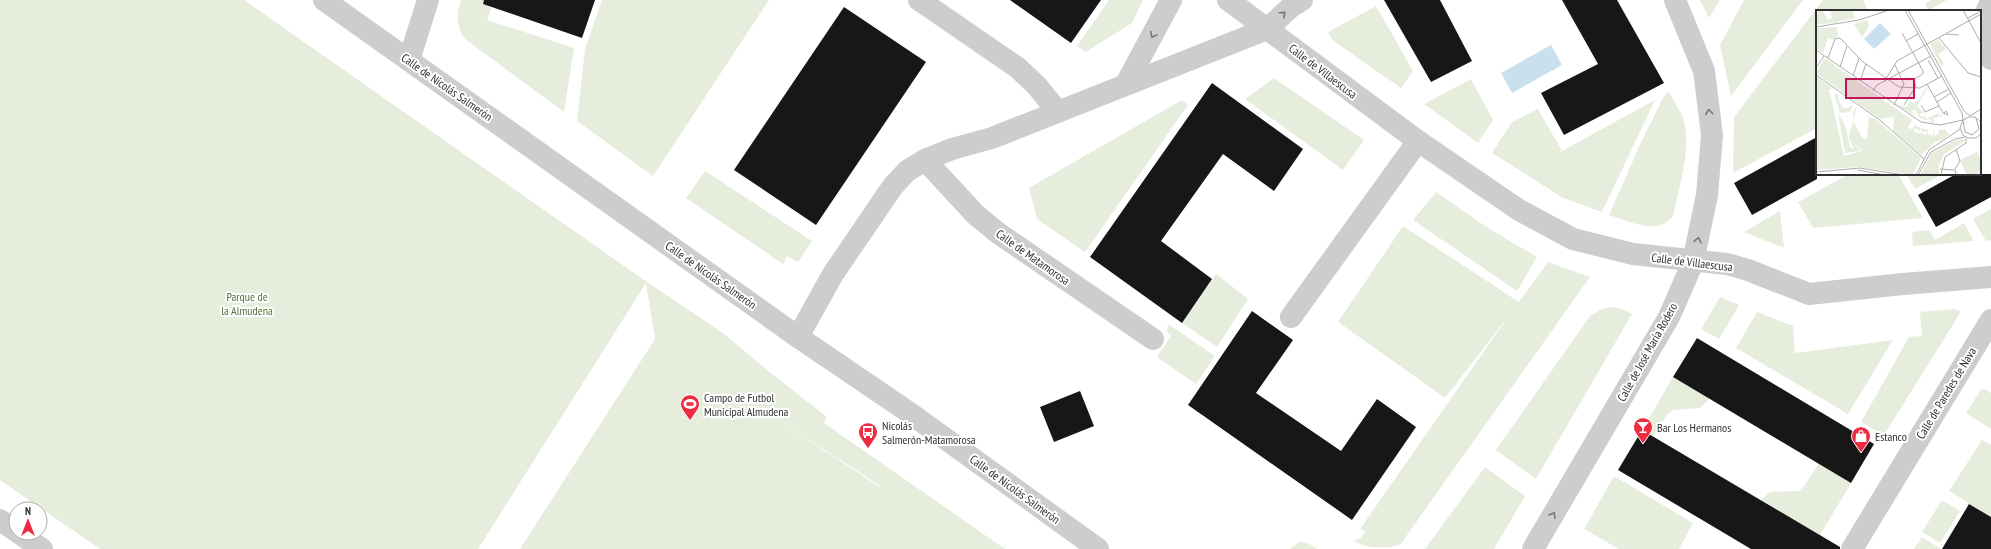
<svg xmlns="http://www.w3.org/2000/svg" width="1991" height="549" font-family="'PT Sans Narrow',sans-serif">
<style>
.green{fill:#e7eddd;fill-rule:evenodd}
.water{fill:#c9e1ee}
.building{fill:#171717}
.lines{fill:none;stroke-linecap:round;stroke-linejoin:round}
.minor{stroke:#cdcdcd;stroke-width:22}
.tertiary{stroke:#cdcdcd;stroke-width:22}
.oneway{stroke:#777}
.labels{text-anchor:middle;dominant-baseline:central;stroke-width:4;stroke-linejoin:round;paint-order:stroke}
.street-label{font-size:12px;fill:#303030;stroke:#fff}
.park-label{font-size:12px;fill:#556e3a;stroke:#fff}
.poi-label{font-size:12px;fill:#303030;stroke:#fff;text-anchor:start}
.inset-road{fill:none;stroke:#acacac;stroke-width:1}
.view{fill:#c2185b;fill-opacity:0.15;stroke:#c2185b;stroke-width:2}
.inset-edge{fill:none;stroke:#303030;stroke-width:2}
</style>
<rect width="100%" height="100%" fill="#fff"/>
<g class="green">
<path d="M 0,0 L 244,0 L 647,282 L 723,333 L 767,370 L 827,417 L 824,423 L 1005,549 L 520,549 L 655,339 L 646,283 L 478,549 L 100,549 L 0,480 ZM 767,413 L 876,483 L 886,491 Z"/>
<path d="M 461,0 L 494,0 L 487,20 L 574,48 L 564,112 L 465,39 C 456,26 456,15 461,0 Z"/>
<polygon points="602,0 769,0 653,176 577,121 585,49"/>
<polygon points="1109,0 1143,0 1132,23 1086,52 1077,46"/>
<polygon points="1700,0 1720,0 1709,18"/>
<polygon points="1744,0 1803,0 1731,96 1720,45"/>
<polygon points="1823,0 1863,0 1868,11 1817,11 1817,128 1733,173 1734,117"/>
<polygon points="1931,0 1947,0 1929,10 1925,4"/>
<polygon points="1376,6 1413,71 1401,88 1332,40 1328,32"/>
<polygon points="1274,78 1364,140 1343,170 1245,99"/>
<polygon points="1471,79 1493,120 1478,143 1424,104"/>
<path d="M 1669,92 C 1675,103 1683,114 1685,126 C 1690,154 1679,186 1674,213 C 1662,238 1629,221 1609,215 L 1643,138 L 1664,96 Z"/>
<polygon points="1182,100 1188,105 1085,252 1037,219 1029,188"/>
<polygon points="1655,100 1602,212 1563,198 1492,153 1512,122 1538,109 1562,151"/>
<polygon points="705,171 812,241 798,262 787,256 783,264 686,198"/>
<polygon points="1849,174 1898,174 1923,218 1813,228 1798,202"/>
<polygon points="1906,174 1942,174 1915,189"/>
<polygon points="1436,192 1488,228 1537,257 1517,291 1413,220"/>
<polygon points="1991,209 1991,240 1986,241 1973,219"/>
<polygon points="1780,211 1784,248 1744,232"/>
<polygon points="1964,223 1974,241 1913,246 1912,232 1929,230 1935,240"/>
<path d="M 1403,226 L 1519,302 L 1548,262 L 1590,277 L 1400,545 C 1381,549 1368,549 1352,540 C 1359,540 1362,538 1365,531 L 1360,529 L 1510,314 L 1445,398 L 1338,322 Z"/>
<polygon points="1216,274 1248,299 1217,347 1182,323"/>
<polygon points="1720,297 1739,305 1719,339 1701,329"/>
<polygon points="1611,307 1622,309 1632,314 1536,479 1496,450 1590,316 1600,310"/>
<polygon points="1954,309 1960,311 1959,315 1884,435 1861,422 1909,337 1922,336 1920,312"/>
<polygon points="1757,312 1793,326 1795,353 1893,340 1848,414 1736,348"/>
<polygon points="1168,324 1215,356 1196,384 1157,357 1171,336 1167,331"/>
<polygon points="1673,377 1710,398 1700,408 1673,410 1666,416 1653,436 1642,430"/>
<polygon points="1982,388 1991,393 1991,429 1966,413"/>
<polygon points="1982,440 1991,445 1991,517 1949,491"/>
<polygon points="1819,463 1851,483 1820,535 1761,500 1770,492 1799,491 1805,485"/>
<polygon points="1485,467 1525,496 1494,549 1425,549"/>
<polygon points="1614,476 1693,523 1679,549 1619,549 1584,529"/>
<polygon points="1942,500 1960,511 1940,543 1922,532"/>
<polygon points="1922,537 1941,549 1914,549"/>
<polygon points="1299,542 1308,543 1317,549 1290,549"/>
</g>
<polygon class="water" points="1551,45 1562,65 1512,93 1501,73"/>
<g class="building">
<polygon points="484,0 595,0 582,38 483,4"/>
<polygon points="1010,0 1101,0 1071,43"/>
<polygon points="1384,0 1440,0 1472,61 1431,82"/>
<polygon points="1562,0 1617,0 1664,83 1564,135 1541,93 1598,64"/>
<polygon points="844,7 926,62 816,225 734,170"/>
<polygon points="1212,83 1303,149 1274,191 1223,154 1161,241 1212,279 1182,323 1090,257"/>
<polygon points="1817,137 1817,179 1752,215 1734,183"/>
<polygon points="1956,174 1991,174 1991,197 1936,227 1918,195"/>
<polygon points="1252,311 1293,340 1256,393 1341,451 1377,399 1416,427 1352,520 1188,405"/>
<polygon points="1697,338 1874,444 1851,483 1673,377"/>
<polygon points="1080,391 1094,426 1054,442 1040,407"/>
<polygon points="1642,430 1840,547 1840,549 1751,549 1618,470"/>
<polygon points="1969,504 1991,517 1991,549 1942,549"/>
</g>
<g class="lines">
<g class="minor">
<polyline points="324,0 798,337 907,411 1098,549"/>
<polyline points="919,0 1018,68 1037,86 1058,112"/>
<polyline points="1228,0 1418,141 1519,210 1573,239 1633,254 1727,264 1748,270 1809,294 1903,284 1991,277"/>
<path d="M 1991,2 C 1980,20 1981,40 1991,59"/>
<polyline points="409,60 428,0"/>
<polyline points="1126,84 1171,0"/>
<polyline points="925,160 976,215 998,233 1153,339"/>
<polyline points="1291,317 1418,141"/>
<polyline points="798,337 833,274 893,186 907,171 925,160 952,149 992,138 1267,29 1291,7 1302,0"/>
<polyline points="1533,549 1669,317 1693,262 1707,195 1712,135 1704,71 1675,0"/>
<polyline points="1852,549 1991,320"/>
</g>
<g class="tertiary">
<polyline points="0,520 16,531"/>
<polyline points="19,533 42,549"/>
</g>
</g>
<defs><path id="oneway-chevron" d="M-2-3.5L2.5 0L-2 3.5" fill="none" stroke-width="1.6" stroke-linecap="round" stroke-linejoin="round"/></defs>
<g class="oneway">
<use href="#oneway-chevron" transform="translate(1283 14) rotate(-42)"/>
<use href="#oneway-chevron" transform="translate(1153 35) rotate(118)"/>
<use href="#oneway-chevron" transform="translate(1709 112) rotate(-97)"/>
<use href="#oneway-chevron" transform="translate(1698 240) rotate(-77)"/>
<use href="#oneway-chevron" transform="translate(1553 515) rotate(-60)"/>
</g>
<defs>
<g id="stadium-pin" transform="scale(1)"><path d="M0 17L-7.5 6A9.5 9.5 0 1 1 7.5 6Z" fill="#ee2b41" stroke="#fff"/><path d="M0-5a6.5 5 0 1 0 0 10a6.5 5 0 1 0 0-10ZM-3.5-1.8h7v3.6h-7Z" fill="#fff"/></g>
<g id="bar-pin" transform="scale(1)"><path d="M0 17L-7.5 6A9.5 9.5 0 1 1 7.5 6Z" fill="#ee2b41" stroke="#fff"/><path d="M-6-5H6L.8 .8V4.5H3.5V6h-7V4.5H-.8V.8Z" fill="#fff"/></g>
<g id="bus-pin" transform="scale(1)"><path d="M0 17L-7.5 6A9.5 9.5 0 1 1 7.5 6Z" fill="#ee2b41" stroke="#fff"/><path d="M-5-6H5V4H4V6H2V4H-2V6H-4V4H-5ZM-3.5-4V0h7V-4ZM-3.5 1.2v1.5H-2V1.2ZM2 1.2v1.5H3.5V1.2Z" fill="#fff"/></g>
<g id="shop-pin" transform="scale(1)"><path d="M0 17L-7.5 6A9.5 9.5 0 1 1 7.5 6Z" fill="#ee2b41" stroke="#fff"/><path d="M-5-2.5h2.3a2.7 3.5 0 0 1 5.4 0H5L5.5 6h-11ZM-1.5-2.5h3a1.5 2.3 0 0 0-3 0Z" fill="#fff"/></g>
</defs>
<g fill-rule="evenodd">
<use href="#stadium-pin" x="690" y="404"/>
<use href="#bar-pin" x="1643" y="427"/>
<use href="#bus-pin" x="868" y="432"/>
<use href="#shop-pin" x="1861" y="436"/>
</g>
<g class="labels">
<g class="street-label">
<text transform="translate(1323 71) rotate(37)">Calle de Villaescusa</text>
<text transform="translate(447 87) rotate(35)">Calle de Nicolás Salmerón</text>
<text transform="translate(1033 257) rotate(35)">Calle de Matamorosa</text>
<text transform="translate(1692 262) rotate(7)">Calle de Villaescusa</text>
<text transform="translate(711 275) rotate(35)">Calle de Nicolás Salmerón</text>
<text transform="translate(1647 352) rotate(-61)">Calle de José María Rodero</text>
<text transform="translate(1946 393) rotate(-59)">Calle de Paredes de Nava</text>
<text transform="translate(1015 489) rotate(36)">Calle de Nicolás Salmerón</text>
</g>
<g class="park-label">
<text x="247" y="296">Parque de<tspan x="247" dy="14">la Almudena</tspan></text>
</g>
<g class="poi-label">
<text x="704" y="397">Campo de Futbol<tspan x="704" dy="14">Municipal Almudena</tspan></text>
<text x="882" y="425">Nicolás<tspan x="882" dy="14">Salmerón-Matamorosa</tspan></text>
<text x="1657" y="427">Bar Los Hermanos</text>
<text x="1875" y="436">Estanco</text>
</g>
</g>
<g transform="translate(1816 10)">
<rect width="165" height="165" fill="#fff"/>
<path d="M 2,0 L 6,0 L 12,10 L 16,8 L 14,0 L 19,5 L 20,13 L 0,14 ZM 15,0 L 36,0 L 39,8 L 49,6 L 20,12 ZM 51,10 L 53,16 L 46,27 L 38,14 ZM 21,17 L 22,27 L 17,30 L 12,28 L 7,43 L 0,38 L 0,18 ZM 122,30 L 130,39 L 122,44 L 128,54 L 125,56 L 114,34 ZM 8,49 L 10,49 L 96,110 L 92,118 L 96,119 L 99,115 L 105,118 L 104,121 L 98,118 L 98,122 L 111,124 L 111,122 L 105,121 L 106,118 L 112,120 L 112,124 L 117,126 L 118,119 L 119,126 L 122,124 L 123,120 L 130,119 L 131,124 L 132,122 L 133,125 L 129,127 L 132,127 L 118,133 L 105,145 L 77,121 L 78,107 L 64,109 L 43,94 L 52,79 L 43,94 L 0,63 ZM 0,67 L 17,79 L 13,79 L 28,146 L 46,141 L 38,133 L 44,141 L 29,143 L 22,103 L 29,115 L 34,137 L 38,139 L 33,127 L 36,113 L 37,118 L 37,102 L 41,96 L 37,110 L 45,126 L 49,130 L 51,127 L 53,108 L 58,108 L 105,148 L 97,165 L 44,157 L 0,160 ZM 111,76 L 111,79 L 101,96 L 108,103 L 103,104 L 106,107 L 112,103 L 109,106 L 110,109 L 124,102 L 121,107 L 125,104 L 126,106 L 118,108 L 118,113 L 108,111 L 115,111 L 115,109 L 109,110 L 103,107 L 99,99 L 96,101 L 99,106 L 80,94 L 90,97 L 94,91 L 100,95 L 99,92 L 102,91 ZM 18,83 L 23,85 L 22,89 L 27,98 L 32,98 L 37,94 L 34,102 L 24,103 ZM 140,130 L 147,129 L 149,131 L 128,144 L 123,155 L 123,165 L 104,165 L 116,143 ZM 161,142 L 165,150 L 165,163 L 151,165 L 144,150 Z" fill="#e7eddd"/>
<path d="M 64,13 L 75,24 L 58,39 L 48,29 Z" fill="#c9e1ee"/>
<path class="inset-road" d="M 89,0 L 146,103 L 147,110M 92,0 L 148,101 L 154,106M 147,0 L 165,33M 152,8 L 165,1M 0,17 L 43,10 L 73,0M 86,23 L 107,61M 130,24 L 143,25M 123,28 L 152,63 L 165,67M 90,31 L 102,24M 0,40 L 105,112 L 124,115 L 147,110 L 149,122 L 156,125 L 163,119 L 160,108M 12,48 L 19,29 L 24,28 L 47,52 L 83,77 L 104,78 L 126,66M 112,50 L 122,68M 24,57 L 31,36M 0,58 L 8,46M 0,65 L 65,111 L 108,149M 37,66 L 43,48M 44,71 L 50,54M 68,72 L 81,51 L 165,4M 111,74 L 127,103 L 132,105 L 130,101 L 128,103M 100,78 L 98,69 L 107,64 L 107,61M 57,81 L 61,75 L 115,46M 118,87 L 133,79M 121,92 L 135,83M 78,95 L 88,74 L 79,55M 88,95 L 98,79M 105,95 L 109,102 L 123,96M 154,106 L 165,99M 165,112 L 159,107 L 153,107 L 147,110 L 144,118 L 147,125 L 152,128 L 160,128 L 165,124M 140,139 L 144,151 L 139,159 L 140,165M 124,159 L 138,160M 42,160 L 69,165M 0,162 L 44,158 L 87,165M 9,165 L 53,165M 100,165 L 113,140 L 144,119M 102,165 L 115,142 L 139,129 L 149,127M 125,165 L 129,147 L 150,133 L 150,128"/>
<path class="view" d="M 30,69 L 98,69 L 98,88 L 30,88 Z"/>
<rect width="165" height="165" class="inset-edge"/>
</g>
<g transform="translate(28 521)"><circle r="19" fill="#ffffff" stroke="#acacac"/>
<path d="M0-3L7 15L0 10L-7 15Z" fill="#ee2b41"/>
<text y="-6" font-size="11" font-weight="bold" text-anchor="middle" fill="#303030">N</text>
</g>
</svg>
